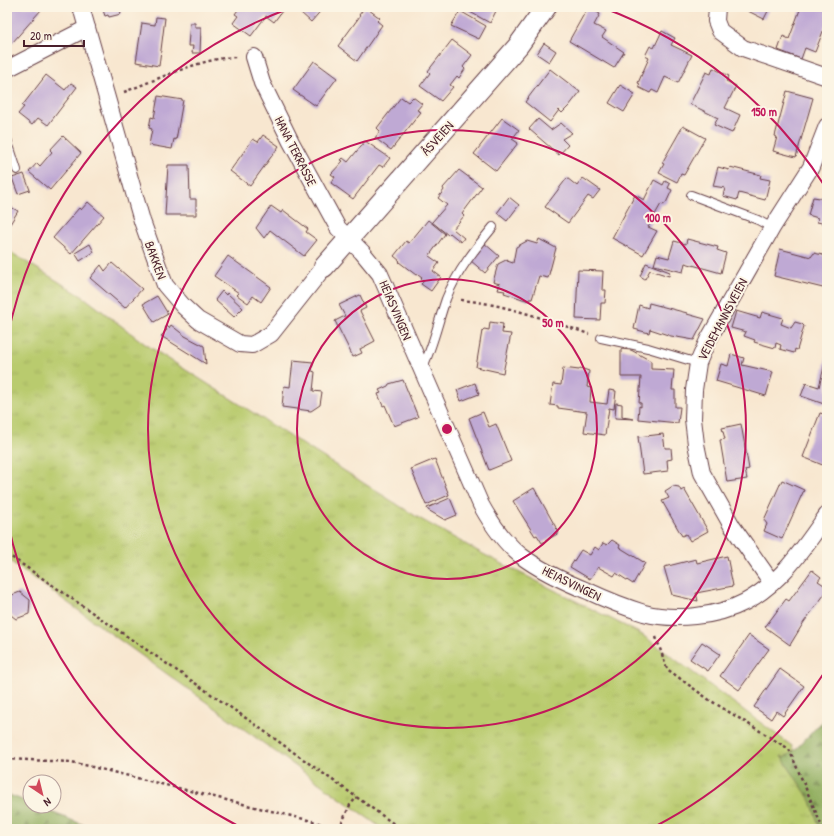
<svg xmlns="http://www.w3.org/2000/svg" width="834" height="836" font-family="'Patrick Hand',sans-serif">
<style>
.grass{fill:url(#grass-tufts);stroke:#82754c}
.forest{fill:url(#forest-firs);stroke:#6e6746}
.building{fill:#bfa9d4}
.lines{fill:none;stroke-linecap:round;stroke-linejoin:round}
.service-casing{stroke:#643d44;stroke-width:10}
.minor-casing{stroke:#643d44;stroke-width:18}
.tertiary-casing{stroke:#643d44;stroke-width:22}
.path{stroke:#643d44;stroke-width:2.5;stroke-dasharray:3 3;stroke-linecap:butt}
.service{stroke:#fff;stroke-width:8}
.minor{stroke:#fff;stroke-width:16}
.tertiary{stroke:#fff;stroke-width:20}
.ring{fill:none;stroke:#c2185b;stroke-width:2}
.labels{text-anchor:middle;dominant-baseline:central;stroke-width:4;stroke-linejoin:round;paint-order:stroke}
.street-label{font-size:13px;fill:#4a1f2b;stroke:#fcf5e5}
.centre{fill:#c2185b;stroke:#fcf5e5;stroke-width:2}
.ring-label{font-size:12px;text-anchor:middle;font-weight:bold;fill:#c2185b;stroke:#fcf5e5;stroke-width:4;stroke-linejoin:round;paint-order:stroke}
</style>
<defs>
<pattern id="grass-tufts" width="24" height="20" patternUnits="userSpaceOnUse"><rect width="24" height="20" fill="#b9cb6e"/><path d="M3 7l-1-3M5 7V3M7 7l1-3M15 17l-1-3M17 17v-4M19 17l1-3" fill="none" stroke="#a1ae5f"/></pattern>
<pattern id="forest-firs" width="22" height="20" patternUnits="userSpaceOnUse"><rect width="22" height="20" fill="#92af61"/><path d="M5 1l3.5 6h-7zM16 11l3.5 6h-7z" fill="#798e50"/></pattern>
</defs>
<rect width="100%" height="100%" fill="#fcf5e5"/>
<filter id="ink" filterUnits="userSpaceOnUse"><feTurbulence type="fractalNoise" baseFrequency=".025" numOctaves="2"/><feDisplacementMap in="SourceGraphic" scale="8" xChannelSelector="R" yChannelSelector="G"/><feConvolveMatrix kernelMatrix="1 2 1 2 8 2 1 2 1" color-interpolation-filters="sRGB"/></filter>
<filter id="wash" filterUnits="userSpaceOnUse"><feTurbulence type="fractalNoise" baseFrequency=".012" numOctaves="4" result="noise"/><feDisplacementMap in="SourceGraphic" scale="16" xChannelSelector="R" yChannelSelector="G"/><feGaussianBlur stdDeviation="0.9" result="paint"/><feColorMatrix in="noise" values="0 0 0 0 0 0 0 0 0 0 0 0 0 0 0 0 0 1.4 0 .05"/><feComposite in="paint" operator="in"/></filter>
<g filter="url(#wash)">
<rect width="100%" height="100%" fill="#f8e7d0"/>
<polygon class="grass" points="7,250 85,298 145,344 417,517 483,554 641,634 792,746 826,829 383,829 7,559"/>
<g class="forest">
<polygon points="827,716 827,829 820,829 811,801 781,756 784,758 795,750"/>
<polygon points="7,794 30,803 30,806 36,806 89,827 113,829 7,829"/>
</g>
<g id="blocks">
<g class="building">
<polygon points="7,7 37,7 41,10 12,43 10,42 7,46"/>
<polygon points="102,7 121,7 122,9 120,10 121,14 109,17 108,15 105,16"/>
<polygon points="240,7 285,7 274,22 266,16 251,36 233,23 238,16 235,14"/>
<polygon points="304,7 324,7 311,22 300,12"/>
<polygon points="365,7 380,18 377,21 382,25 357,61 338,46 360,16 359,15"/>
<polygon points="461,7 498,7 490,23"/>
<polygon points="588,7 600,14 594,25 606,31 602,37 624,52 614,68 569,41"/>
<polygon points="740,7 770,7 764,19"/>
<polygon points="801,7 827,7 827,21 815,52 805,48 801,59 778,50 783,36 789,39"/>
<polygon points="460,11 486,26 479,39 451,26"/>
<polygon points="156,17 165,18 159,66 136,62 142,23 155,25"/>
<polygon points="190,23 195,23 195,27 201,27 200,53 192,53 193,46 188,46"/>
<polygon points="662,31 675,38 671,45 692,55 678,83 665,77 658,93 652,90 650,93 638,87 640,84 638,83 649,58 645,56 650,46 654,48"/>
<polygon points="452,40 472,55 463,67 465,69 459,78 457,76 450,85 453,87 441,101 420,86 430,73 428,71"/>
<polygon points="544,43 556,51 549,62 537,54"/>
<polygon points="314,61 337,78 316,106 293,90"/>
<polygon points="713,68 729,76 726,81 736,86 725,108 740,115 732,133 714,125 718,118 690,104 706,72 711,74"/>
<polygon points="550,69 580,92 569,106 562,113 559,110 550,122 525,102"/>
<polygon points="46,75 65,90 71,83 77,87 48,125 38,118 32,125 18,114 24,107 22,106"/>
<polygon points="620,85 635,94 624,112 609,103"/>
<polygon points="787,91 813,98 796,157 773,151 777,137 775,136"/>
<polygon points="158,96 183,100 176,140 174,139 172,149 149,145 152,129 149,128 151,117 154,118"/>
<polygon points="401,97 408,102 413,97 422,104 417,110 421,112 391,150 375,138 380,131 377,128"/>
<polygon points="502,118 519,130 512,139 518,143 496,171 474,154"/>
<polygon points="538,119 551,130 561,123 572,133 562,139 568,145 559,155 529,129"/>
<polygon points="683,126 705,138 684,175 681,174 677,182 659,173 664,164 662,163"/>
<polygon points="263,135 279,146 250,186 230,171 253,139 258,142"/>
<polygon points="63,136 81,153 50,190 29,172 37,163 40,166 52,152 50,150"/>
<polygon points="365,141 390,158 383,167 379,165 353,199 331,183 335,177 331,174 343,161 341,160 343,158 348,162"/>
<polygon points="168,165 189,165 190,199 196,199 196,215 165,215"/>
<polygon points="718,167 729,170 730,167 761,175 760,178 770,180 765,200 739,193 737,200 723,196 725,188 713,186"/>
<polygon points="459,170 482,187 462,214 464,216 453,229 464,238 461,242 450,233 448,235 432,222 447,205 438,198 444,190 443,188"/>
<polygon points="24,174 30,190 18,194 12,178"/>
<polygon points="567,178 577,186 583,178 600,190 593,199 588,196 568,223 545,207"/>
<polygon points="654,180 663,185 665,181 670,184 668,188 672,190 666,203 663,205 661,204 648,227 657,231 643,255 612,238 635,195 644,200"/>
<polygon points="509,197 519,205 507,221 497,213"/>
<polygon points="813,197 827,199 827,224 817,222 818,218 808,215"/>
<polygon points="88,202 104,216 71,254 53,238 79,208 81,210"/>
<polygon points="7,205 18,211 7,229"/>
<polygon points="271,206 281,213 283,210 308,229 306,232 317,240 304,256 270,230 264,238 256,228"/>
<polygon points="428,220 445,234 429,256 439,263 433,271 441,277 431,291 421,284 424,281 421,278 422,277 418,274 416,275 399,262 400,261 394,256 406,241 409,243"/>
<polygon points="539,239 556,248 548,278 539,276 532,299 529,299 529,301 504,293 505,291 498,290 500,284 493,282 498,264 508,259 507,261 513,263 516,247 527,241 537,244"/>
<polygon points="687,239 718,247 717,250 726,253 721,273 685,263 683,272 654,265 657,255 669,258 674,241 686,244"/>
<polygon points="484,243 499,256 485,273 470,260"/>
<polygon points="90,244 94,252 80,261 75,253"/>
<polygon points="780,249 811,257 814,253 827,256 827,289 774,276"/>
<polygon points="228,256 271,287 261,302 253,296 248,303 237,295 239,293 214,276"/>
<polygon points="112,263 142,289 125,308 90,278 101,265 105,271"/>
<polygon points="646,263 670,272 669,276 650,270 645,279 640,276"/>
<polygon points="578,270 603,271 602,290 606,290 605,303 601,303 600,320 576,319"/>
<polygon points="222,291 226,295 227,293 243,308 234,317 215,300"/>
<polygon points="360,295 366,308 360,311 375,341 360,349 362,353 353,357 335,321 345,316 339,305"/>
<polygon points="157,296 168,314 154,322 143,304"/>
<polygon points="649,303 687,313 687,314 705,319 694,340 671,336 650,329 649,333 634,329 639,305 648,308"/>
<polygon points="736,311 760,318 762,312 783,318 781,324 791,328 795,322 802,324 804,326 797,350 795,349 794,353 780,349 781,345 776,343 775,348 754,342 755,340 744,336 746,332 731,328"/>
<polygon points="490,322 503,324 502,333 511,334 503,373 476,367 482,331 484,329 489,330"/>
<polygon points="171,325 185,336 204,346 206,364 161,336 167,330 165,328 167,326 169,328"/>
<polygon points="621,349 631,350 651,361 651,369 674,370 672,390 675,390 675,407 680,407 678,423 638,419 639,406 641,407 641,403 639,403 641,377 621,377"/>
<polygon points="731,354 744,358 742,365 773,372 766,396 716,381 721,364 728,366"/>
<polygon points="827,355 827,396 824,404 801,396 806,383 819,387"/>
<polygon points="293,360 313,362 312,371 315,372 313,391 322,392 320,405 311,411 282,407 284,386 290,387"/>
<polygon points="563,368 579,370 580,368 589,371 587,387 591,388 590,402 607,404 609,390 616,391 614,409 609,408 605,435 584,432 587,412 558,408 558,406 550,405 553,384 561,385"/>
<polygon points="403,380 418,417 394,426 385,405 383,406 378,394 381,393 379,390 388,386 389,384"/>
<polygon points="475,383 479,394 461,401 457,390"/>
<polygon points="616,403 622,404 622,417 634,419 615,418"/>
<polygon points="483,412 489,427 496,424 511,461 489,470 469,418"/>
<polygon points="820,413 827,415 827,461 825,466 803,457"/>
<polygon points="741,424 749,469 745,470 747,479 727,482 720,440 725,439 722,428"/>
<polygon points="663,434 665,448 671,448 672,459 667,460 668,471 643,474 638,437"/>
<polygon points="435,459 449,495 426,505 411,469"/>
<polygon points="782,480 804,490 782,539 764,531 767,524 764,520"/>
<polygon points="673,486 679,487 681,491 684,489 708,531 690,541 686,534 682,536 662,501 669,498 665,491"/>
<polygon points="534,488 559,533 542,543 537,535 535,536 513,501"/>
<polygon points="450,498 457,515 445,520 428,510 427,508"/>
<polygon points="612,540 620,545 619,547 645,563 633,584 616,573 614,576 598,567 590,579 570,567 581,550 590,555 595,547 599,550 603,543 607,545"/>
<polygon points="727,556 733,586 696,593 698,601 672,595 664,567 696,559 697,563"/>
<polygon points="812,570 821,577 818,581 827,587 827,591 804,622 790,645 765,627 786,599 789,601"/>
<polygon points="20,592 30,600 29,614 16,619 7,612 7,597"/>
<polygon points="749,635 769,649 739,690 720,676"/>
<polygon points="702,642 720,654 708,671 690,659"/>
<polygon points="780,669 804,686 783,716 776,711 771,719 754,707"/>
</g>
</g>
</g>
<g filter="url(#ink)">
<use href="#blocks" fill-opacity="0" stroke="#643d44" stroke-width="1"/>
<g class="lines">
<g class="service-casing">
<g id="service">
<polyline points="7,139 17,170"/>
<polyline points="817,154 827,157"/>
<polyline points="691,195 758,220 772,228"/>
<polyline points="601,338 648,348 698,363"/>
<path d="M 422,369 C 433,347 438,322 446,299 C 457,271 475,249 493,227"/>
</g>
</g>
<g class="minor-casing">
<g id="minor">
<polyline points="81,7 142,221 165,285 183,306 198,320 240,344 252,345 271,334 324,267"/>
<polyline points="717,7 716,21 720,31 743,48 827,77"/>
<path d="M 254,57 L 262,83 L 291,142 L 338,228 L 362,252 L 380,274 L 481,505 C 491,523 504,542 520,555 C 541,571 565,582 590,592 C 607,600 625,607 644,613 C 673,621 717,617 745,602 C 781,583 804,548 827,515"/>
<polyline points="7,69 87,28"/>
<polyline points="772,583 732,526 702,473 696,444 693,419 694,390 698,363 708,340 772,228 811,167 827,126"/>
</g>
</g>
<g class="tertiary-casing">
<polyline id="tertiary" points="324,267 518,46 546,7"/>
</g>
<g class="path">
<path d="M 124,92 C 156,80 204,57 237,57"/>
<path d="M 461,300 C 505,304 547,320 589,334"/>
<polyline points="7,554 240,714 401,829"/>
<polyline points="656,637 667,669 708,699 789,749 823,829"/>
<polyline points="7,759 72,762 316,822 333,829"/>
<polyline points="339,829 350,805 357,797"/>
</g>
<use href="#service" class="service"/>
<use href="#minor" class="minor"/>
<use href="#tertiary" class="tertiary"/>
</g>
</g>
<g class="ring">
<circle cx="447" cy="429" r="150"/>
<circle cx="447" cy="429" r="299"/>
<path d="M826 670A449 449 0 0 1 654 827M240 827A449 449 0 0 1 7 519M7 339A449 449 0 0 1 293 7M601 7A449 449 0 0 1 826 188"/>
</g>
<g class="labels">
<g class="street-label">
<text transform="translate(437 138) rotate(-48)">ÅSVEIEN</text>
<text transform="translate(296 151) rotate(63)">HANA TERRASSE</text>
<text transform="translate(156 260) rotate(70)">BAKKEN</text>
<text transform="translate(396 310) rotate(67)">HEIASVINGEN</text>
<text transform="translate(722 319) rotate(-62)">VEIDEMANNSVEIEN</text>
<text transform="translate(572 583) rotate(26)">HEIASVINGEN</text>
</g>
</g>
<circle cx="447" cy="429" r="6" class="centre"/>
<g class="ring-label">
<text x="764" y="116">150 m</text>
<text x="658" y="222">100 m</text>
<text x="553" y="327">50 m</text>
</g>
<rect width="834" height="836" fill="none" stroke="#fcf5e5" stroke-width="24"/>
<g transform="translate(42 794) rotate(145)"><circle r="19" fill="#fcf5e5" stroke="#b59f9b"/>
<path d="M0-3L7 15L0 10L-7 15Z" fill="#d1495b"/>
<text y="-6" font-size="11" font-weight="bold" text-anchor="middle" fill="#4a1f2b">N</text>
</g>
<path d="M24 40v6h60v-6" fill="none" stroke="#4a1f2b" stroke-width="2"/>
<text x="30" y="40" font-size="12" fill="#4a1f2b" stroke="#fcf5e5" stroke-width="3" paint-order="stroke">20 m</text>
</svg>
